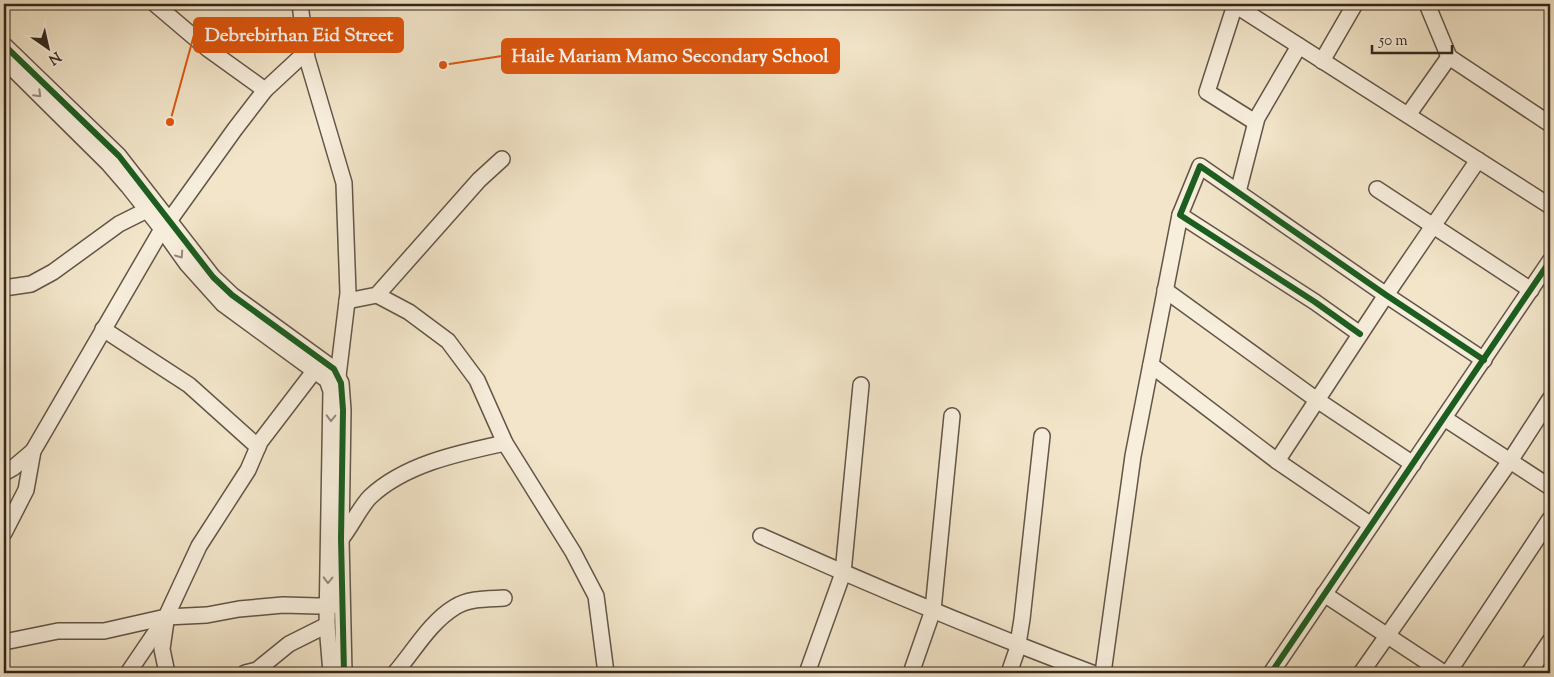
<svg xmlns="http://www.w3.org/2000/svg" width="1554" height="677" font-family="'Sorts Mill Goudy',serif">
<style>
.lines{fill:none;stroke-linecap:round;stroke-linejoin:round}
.minor-casing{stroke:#635648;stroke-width:18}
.minor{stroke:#f7eedc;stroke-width:15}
.cycleway-casing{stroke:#f7eedc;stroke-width:9}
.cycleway{stroke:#1b5e20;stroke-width:6}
.oneway{stroke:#958a7c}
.leader{fill:none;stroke:#df560d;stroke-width:2}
.callout-dot{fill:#df560d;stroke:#f7eedc;stroke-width:2}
.callout{fill:#df560d;stroke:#df560d;stroke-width:2}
.callout-label{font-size:19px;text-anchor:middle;font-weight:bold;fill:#fff}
</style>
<rect width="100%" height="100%" fill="#f2e5c9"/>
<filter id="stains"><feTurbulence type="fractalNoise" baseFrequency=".004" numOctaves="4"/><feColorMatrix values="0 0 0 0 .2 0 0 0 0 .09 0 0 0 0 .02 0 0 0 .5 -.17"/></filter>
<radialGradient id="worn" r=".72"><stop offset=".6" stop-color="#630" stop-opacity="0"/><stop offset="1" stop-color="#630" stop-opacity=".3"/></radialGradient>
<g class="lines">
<g class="minor-casing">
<g id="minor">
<polyline points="155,4 208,49 265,90 306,52"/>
<polyline points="300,4 307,58 344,183 348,293 338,376"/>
<polyline points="1236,4 1235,5 1550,206"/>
<polyline points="1427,4 1449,57"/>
<polyline points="1235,5 1207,92 1255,122"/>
<polyline points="4,45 119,156 213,277 232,295 334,369 341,383 343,410 341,539 344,673"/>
<polyline points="4,60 109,164 128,186 162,229 187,264 223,304 327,380 331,391 327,625 331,673"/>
<polyline points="1322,61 1355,4"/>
<polyline points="1408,115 1449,57 1550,124"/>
<polyline points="1377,189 1531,290"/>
<polyline points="1238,192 1257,118 1299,46"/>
<polyline points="169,221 235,129 265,90"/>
<polyline points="4,288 31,284 53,272 119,224 147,210"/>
<polyline points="1165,290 1317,400 1413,464"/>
<polyline points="377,295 409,312 448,341 477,380 505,443 573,552 596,596 606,673"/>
<polyline points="347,301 377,295 479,180 502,159"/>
<polyline points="103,329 189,385 258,447"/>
<polyline points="1360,334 1315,302 1180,215 1200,166 1386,295 1484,360"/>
<polyline points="1151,365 1277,461 1371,525"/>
<polyline points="1444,418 1550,487"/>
<polyline points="1277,461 1386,295 1478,160"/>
<polyline points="4,473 13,468 33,451 162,229"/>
<polyline points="4,533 26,490 33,451"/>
<path d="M 761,536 C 870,585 980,631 1092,673"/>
<path d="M 341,539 C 351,527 360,507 370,497 C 405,464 459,453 505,443"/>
<polyline points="1324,594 1444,673"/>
<polyline points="166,617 207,615 239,609 283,605 318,606 336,605"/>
<polyline points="166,621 162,649 167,673"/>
<polyline points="4,642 58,631 104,631 166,617 199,546 248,470 260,442 315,370 319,363"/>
<polyline points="128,673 166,617"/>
<polyline points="245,673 257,670 289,644 327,625"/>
<path d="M 395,673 C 414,651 430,622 455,607 C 469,598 488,599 504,598"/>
<polyline points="807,673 843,573 861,385"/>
<polyline points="911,673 933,610 952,416"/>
<polyline points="1009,673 1017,650 1022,619 1042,436"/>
<polyline points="1103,673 1133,456 1180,215"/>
<polyline points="1271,673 1550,261"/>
<polyline points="1361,673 1510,461 1550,399"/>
<polyline points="1448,673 1550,519"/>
<polyline points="1529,673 1550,641"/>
</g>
</g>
<use href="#minor" class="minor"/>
<g class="cycleway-casing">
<g id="cycleway">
<polyline points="4,45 119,156 213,277 232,295 334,369 341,383 343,410 341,539 344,673"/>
<polyline points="1360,334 1315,302 1180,215 1200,166 1386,295 1484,360"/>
<polyline points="1271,673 1550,261"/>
</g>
</g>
<use href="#cycleway" class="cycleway"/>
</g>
<defs><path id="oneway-chevron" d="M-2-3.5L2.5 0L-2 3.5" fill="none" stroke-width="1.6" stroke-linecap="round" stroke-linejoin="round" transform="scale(1.25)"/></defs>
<g class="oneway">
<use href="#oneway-chevron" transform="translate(38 94) rotate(45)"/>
<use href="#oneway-chevron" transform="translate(180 255) rotate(55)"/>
<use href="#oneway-chevron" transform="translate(331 418) rotate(91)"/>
<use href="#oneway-chevron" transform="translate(328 580) rotate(91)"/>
</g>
<path class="leader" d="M170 122L194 35M443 65L502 56"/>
<g class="callout-dot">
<circle cx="170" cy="122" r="5"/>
<circle cx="443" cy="65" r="5"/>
</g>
<g class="callout">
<rect x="194" y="18" width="209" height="34" rx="5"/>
<rect x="502" y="39" width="337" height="34" rx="5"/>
</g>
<g class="callout-label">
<text x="299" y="41">Debrebirhan Eid Street</text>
<text x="670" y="62">Haile Mariam Mamo Secondary School</text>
</g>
<rect width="1554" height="677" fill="none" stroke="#f2e5c9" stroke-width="20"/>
<rect x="5" y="5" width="1544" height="667" fill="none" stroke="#33271d" stroke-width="2.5"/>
<rect x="10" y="10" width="1534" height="657" fill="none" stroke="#33271d"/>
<g transform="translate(48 48) rotate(146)" stroke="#f7eedc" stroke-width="4" paint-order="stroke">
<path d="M0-4L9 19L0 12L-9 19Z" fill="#33271d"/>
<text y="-8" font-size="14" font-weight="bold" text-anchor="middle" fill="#33271d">N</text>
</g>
<path d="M1372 45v8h80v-8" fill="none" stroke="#33271d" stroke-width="2.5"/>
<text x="1379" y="45" font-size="15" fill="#33271d" stroke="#f7eedc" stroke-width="4" paint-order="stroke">50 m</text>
<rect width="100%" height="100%" filter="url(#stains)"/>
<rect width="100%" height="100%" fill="url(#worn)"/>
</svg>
